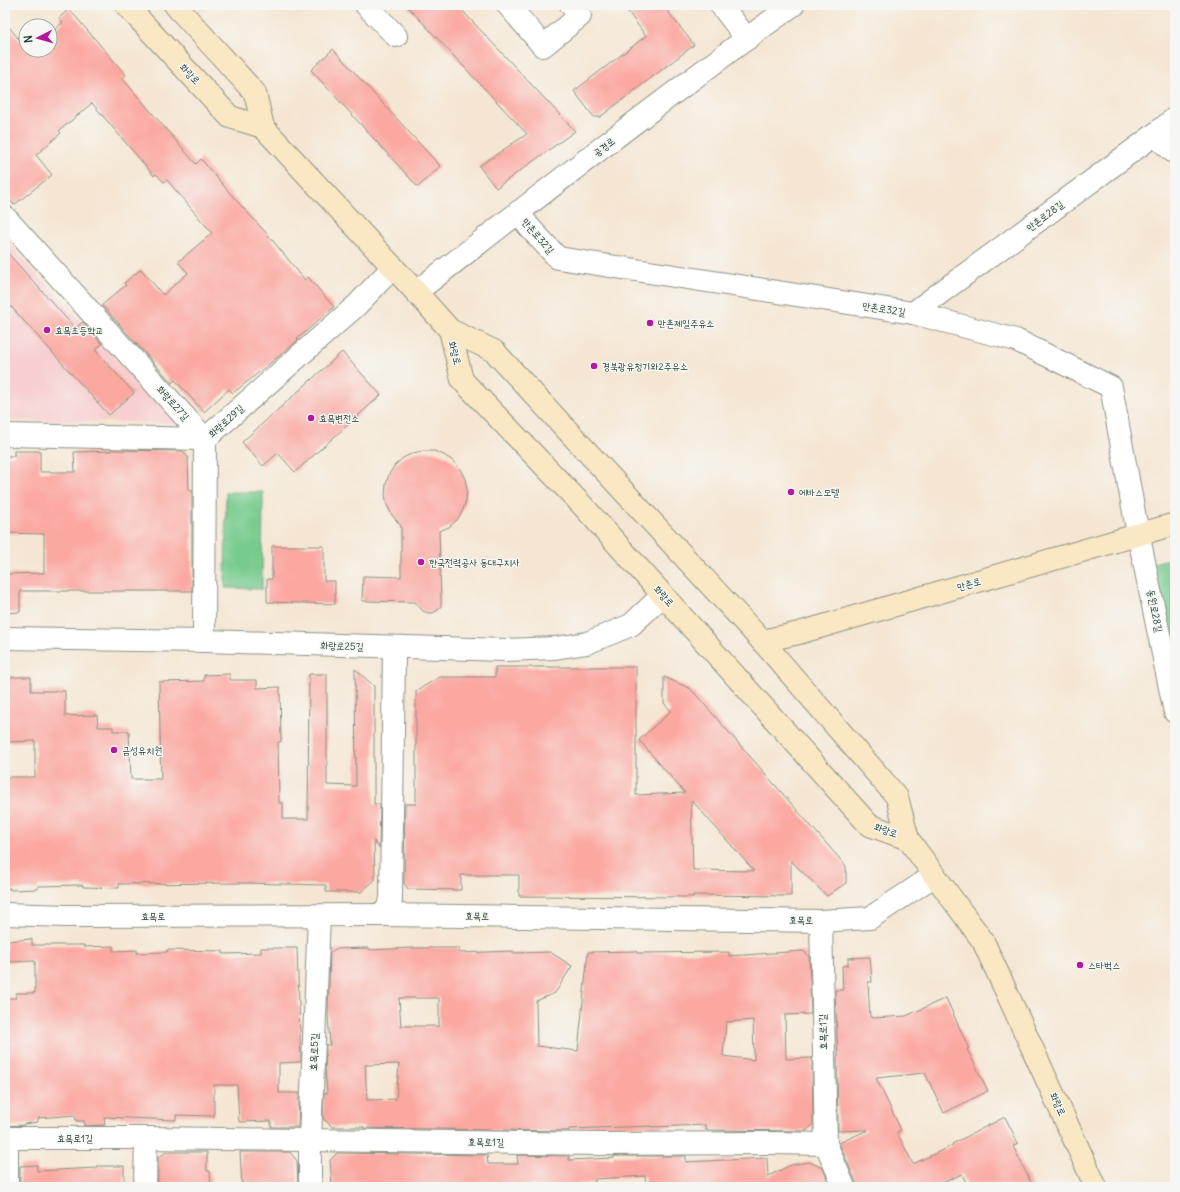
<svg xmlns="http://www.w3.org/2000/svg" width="1180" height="1192" font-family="Delius,'Poor Story',sans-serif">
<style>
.built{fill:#f7cfd0}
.green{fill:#77cb8e;stroke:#4b8461}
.building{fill:#fba8a1;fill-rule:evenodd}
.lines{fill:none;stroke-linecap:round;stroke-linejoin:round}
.minor-casing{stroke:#8a9284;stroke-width:24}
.tertiary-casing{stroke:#8a9284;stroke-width:24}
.secondary-casing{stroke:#8a9284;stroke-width:24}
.minor{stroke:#fff;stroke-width:22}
.tertiary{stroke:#fff;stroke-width:22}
.secondary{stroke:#fae7c3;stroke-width:22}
.poi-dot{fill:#b5179e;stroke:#f6f6f2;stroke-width:1.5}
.labels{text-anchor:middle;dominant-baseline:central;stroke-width:3;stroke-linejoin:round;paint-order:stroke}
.street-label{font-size:10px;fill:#1f3d34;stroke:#f6f6f2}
.poi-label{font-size:10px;fill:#1f3d34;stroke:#f6f6f2;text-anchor:start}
</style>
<rect width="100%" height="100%" fill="#f6f6f2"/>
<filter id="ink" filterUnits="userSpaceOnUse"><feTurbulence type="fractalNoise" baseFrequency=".025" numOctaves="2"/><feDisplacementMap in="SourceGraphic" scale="8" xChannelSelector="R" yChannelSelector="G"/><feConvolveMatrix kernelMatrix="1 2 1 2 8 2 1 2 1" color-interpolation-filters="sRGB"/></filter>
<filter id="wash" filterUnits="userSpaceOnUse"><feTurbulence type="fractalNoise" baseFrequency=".012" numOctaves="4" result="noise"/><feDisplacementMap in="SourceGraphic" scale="16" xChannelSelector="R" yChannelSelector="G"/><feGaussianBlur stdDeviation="0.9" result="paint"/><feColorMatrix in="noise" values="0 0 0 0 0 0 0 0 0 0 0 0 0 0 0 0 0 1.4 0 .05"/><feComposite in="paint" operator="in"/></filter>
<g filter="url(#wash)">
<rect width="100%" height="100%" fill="#f5e6d3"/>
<polygon class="built" points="5,240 176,423 5,420"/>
<g class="green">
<polygon points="226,492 263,492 262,589 225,588"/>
<polygon points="1175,557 1175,679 1150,564"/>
</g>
<g id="blocks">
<g class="building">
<polygon points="406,5 457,5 575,131 496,188 479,166 527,134"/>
<polygon points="623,5 663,5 694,45 600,117 594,117 574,91 646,36"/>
<polygon points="69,9 126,75 122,78 196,164 201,159 235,199 269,236 305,280 308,277 334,307 297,339 298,340 273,361 233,393 229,389 204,412 175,380 172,383 102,305 126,285 124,283 141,269 163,295 188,273 178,262 212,233 167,180 164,182 156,174 154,176 92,103 59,131 61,133 36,155 52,175 14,205 5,194 5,22 26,48 26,50 50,50 50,34 63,22 59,18"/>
<polygon points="333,49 440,166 418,187 311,70"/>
<polygon points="5,250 75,328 83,322 102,344 95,350 134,393 109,415 5,300"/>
<polygon points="342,352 381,395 295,472 278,453 263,466 242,442"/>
<polygon points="111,450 183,451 188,457 189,490 192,490 192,591 20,591 20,612 5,613 5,574 44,573 44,534 5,533 5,456 14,456 14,451 40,451 40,472 75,472 74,452 111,451"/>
<polygon points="423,451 434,451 444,455 453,461 460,469 465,479 467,489 466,500 463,510 457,520 449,527 439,531 441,601 441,606 438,610 433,613 428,613 423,611 415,602 362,601 363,576 401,577 401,526 392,515 387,505 385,495 386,484 389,474 395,465 403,458 413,453"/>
<polygon points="272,546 324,546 324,581 335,581 335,604 267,602 267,579 272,579"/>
<path d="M 495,667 L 636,667 L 636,795 L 685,793 L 639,740 L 671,711 L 664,703 L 664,677 L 691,689 L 846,866 L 846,883 L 827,896 L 791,861 L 791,896 L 693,895 L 693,897 L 519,896 L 519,875 L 461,875 L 461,890 L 408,889 L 404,883 L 405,804 L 416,804 L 416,691 L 440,677 L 495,677 ZM 691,800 L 695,804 L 754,871 L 693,870 Z"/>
<polygon points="355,669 374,686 374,804 380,804 379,848 374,841 375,880 361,892 326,892 326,885 243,883 119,884 119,888 83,887 83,885 38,886 38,889 10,890 10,888 5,889 5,777 35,777 35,741 5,742 5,677 31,677 31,691 65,691 65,716 97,715 98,727 113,727 113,731 129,731 131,779 161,779 159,682 204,681 204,675 230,674 230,680 257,680 257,688 280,687 281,742 278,742 279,803 283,803 283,819 308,819 309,674 327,674 327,785 356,786"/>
<polygon points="32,939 32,945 84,945 84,947 113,946 113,951 137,950 137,953 167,952 167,950 223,951 223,954 261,953 261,948 297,948 301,1062 279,1063 279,1093 299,1093 298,1127 271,1127 271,1121 239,1122 237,1085 214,1085 214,1116 176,1115 176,1120 104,1117 105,1125 84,1126 84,1121 76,1121 75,1115 38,1118 38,1122 24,1124 24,1125 5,1126 5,1076 7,1076 6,1036 6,998 16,998 16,993 35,993 35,961 7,962 6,941"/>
<path d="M 369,948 L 370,950 L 412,948 L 459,948 L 459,953 L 513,951 L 513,953 L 550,952 L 572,966 L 555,993 L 536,1001 L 537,1046 L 578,1051 L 588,952 L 636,951 L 637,953 L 729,952 L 729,956 L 803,951 L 809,956 L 811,1014 L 785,1015 L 786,1059 L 812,1058 L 813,1125 L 806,1131 L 706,1130 L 706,1125 L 651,1127 L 651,1126 L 569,1129 L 569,1131 L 363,1128 L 364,1127 L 332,1127 L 323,1118 L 324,1093 L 327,1093 L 325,1069 L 326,1045 L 330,1045 L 328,1014 L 330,953 L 335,949 ZM 399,998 L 439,998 L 439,1026 L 401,1026 ZM 753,1020 L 754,1060 L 723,1056 L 726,1022 ZM 399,1064 L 396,1099 L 367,1100 L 365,1065 Z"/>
<polygon points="870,957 872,982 868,982 870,1017 872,1017 873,1018 906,1016 946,998 969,1049 967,1049 988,1091 944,1113 925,1073 876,1078 901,1130 897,1132 913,1164 953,1145 952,1144 1005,1117 1018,1143 1013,1146 1033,1187 968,1187 962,1174 934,1187 856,1187 856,1182 839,1143 868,1130 838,1131 837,1057 838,1057 835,990 843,990 842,966 848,965 848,958"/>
<polygon points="166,1152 207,1152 207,1171 210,1171 211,1187 158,1187 158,1158"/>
<polygon points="240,1152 290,1152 297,1161 298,1187 242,1187"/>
<polygon points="337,1153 487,1155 488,1164 518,1164 517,1155 569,1156 569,1160 614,1158 614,1156 686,1156 686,1162 767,1158 768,1176 791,1165 809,1162 823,1168 830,1187 691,1187 691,1186 646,1187 645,1176 595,1179 595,1183 569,1185 569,1187 535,1187 535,1185 496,1187 332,1187 330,1160"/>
<polygon points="37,1165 37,1171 96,1168 96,1166 124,1166 124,1187 20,1187 20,1166"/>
</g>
</g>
</g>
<g filter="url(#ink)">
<use href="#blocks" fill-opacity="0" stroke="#8a9284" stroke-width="1"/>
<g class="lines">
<g class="minor-casing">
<g id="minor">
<polyline points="366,5 396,36"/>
<polyline points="508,5 543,46 580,16 571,5"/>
<polyline points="721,5 747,39"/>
<polyline points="1154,135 1175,153"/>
<polyline points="518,212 530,228 558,258 913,313 1016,340 1111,387 1135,518 1175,712"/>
<polyline points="5,217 205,439 204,641"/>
<polyline points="913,313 1154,135 1175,118"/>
<polyline points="5,435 205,439 357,305 393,267"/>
<polyline points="5,638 204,641 506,650 555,648 587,643 631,625 663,595"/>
<polyline points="384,915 391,900 394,648"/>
<polyline points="821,921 826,1144"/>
<polyline points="5,1138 146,1138 603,1144 772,1143 826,1144 844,1187"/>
<polyline points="7,1187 7,1138"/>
<polyline points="145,1187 146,1138"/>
<polyline points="310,1187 310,1140 319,916"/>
</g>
</g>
<g class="tertiary-casing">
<g id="tertiary">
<path d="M 416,292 C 541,195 665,97 793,5"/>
<polyline points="5,914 67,916 384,915 821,921 870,918 935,875"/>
</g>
</g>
<g class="secondary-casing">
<g id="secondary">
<polyline points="126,5 230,117 263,127"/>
<polyline points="175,5 255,93 263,127 416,292 450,330 494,351 762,641 897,797 908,839 983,941 1096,1187"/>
<polyline points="450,330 462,380 583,506 869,825 908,839"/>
<polyline points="762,641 799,633 1175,524"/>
</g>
</g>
<use href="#minor" class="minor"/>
<use href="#tertiary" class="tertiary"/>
<use href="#secondary" class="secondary"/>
</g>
</g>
<g class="poi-dot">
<circle cx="650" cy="323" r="4"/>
<circle cx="47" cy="330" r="4"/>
<circle cx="594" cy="366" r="4"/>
<circle cx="311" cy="418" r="4"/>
<circle cx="791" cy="492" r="4"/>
<circle cx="421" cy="562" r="4"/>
<circle cx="114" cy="750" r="4"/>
<circle cx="1080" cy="965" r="4"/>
</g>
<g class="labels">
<g class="street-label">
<text transform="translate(190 74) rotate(47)">화랑로</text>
<text transform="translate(604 147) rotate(-37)">공경로</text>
<text transform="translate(1045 216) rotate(-37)">만촌로28길</text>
<text transform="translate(538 236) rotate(49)">만촌로32길</text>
<text transform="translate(884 309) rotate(9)">만촌로32길</text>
<text transform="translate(455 353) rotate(75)">화랑로</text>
<text transform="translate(173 403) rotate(48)">화랑로27길</text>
<text transform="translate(226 421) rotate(-42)">화랑로29길</text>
<text transform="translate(969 584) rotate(-16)">만촌로</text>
<text transform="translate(664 596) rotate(48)">화랑로</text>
<text transform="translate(1155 611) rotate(79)">동원로28길</text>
<text transform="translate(342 646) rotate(2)">화랑로25길</text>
<text transform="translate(886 830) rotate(20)">화랑로</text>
<text x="153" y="916">효목로</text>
<text transform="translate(477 916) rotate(1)">효목로</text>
<text transform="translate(801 920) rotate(1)">효목로</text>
<text transform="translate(823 1032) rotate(-91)">효목로1길</text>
<text transform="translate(314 1052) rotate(-88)">효목로5길</text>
<text transform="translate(1058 1104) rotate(65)">화랑로</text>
<text x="75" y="1138">효목로1길</text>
<text transform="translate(486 1142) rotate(1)">효목로1길</text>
</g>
<g class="poi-label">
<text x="658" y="323">만촌제일주유소</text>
<text x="55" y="330">효목초등학교</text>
<text x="602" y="366">경북광유청기와2주유소</text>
<text x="319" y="418">효목변전소</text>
<text x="799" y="492">에바스모텔</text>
<text x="429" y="562">한국전력공사 동대구지사</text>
<text x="122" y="750">금성유치원</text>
<text x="1088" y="965">스타벅스</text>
</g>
</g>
<rect width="1180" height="1192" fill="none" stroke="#f6f6f2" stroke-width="20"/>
<g transform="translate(38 38) rotate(264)"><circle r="19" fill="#f6f6f2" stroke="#a0aca6"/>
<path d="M0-3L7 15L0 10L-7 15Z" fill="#b5179e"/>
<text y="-6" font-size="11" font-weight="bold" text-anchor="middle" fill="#1f3d34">N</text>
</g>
</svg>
